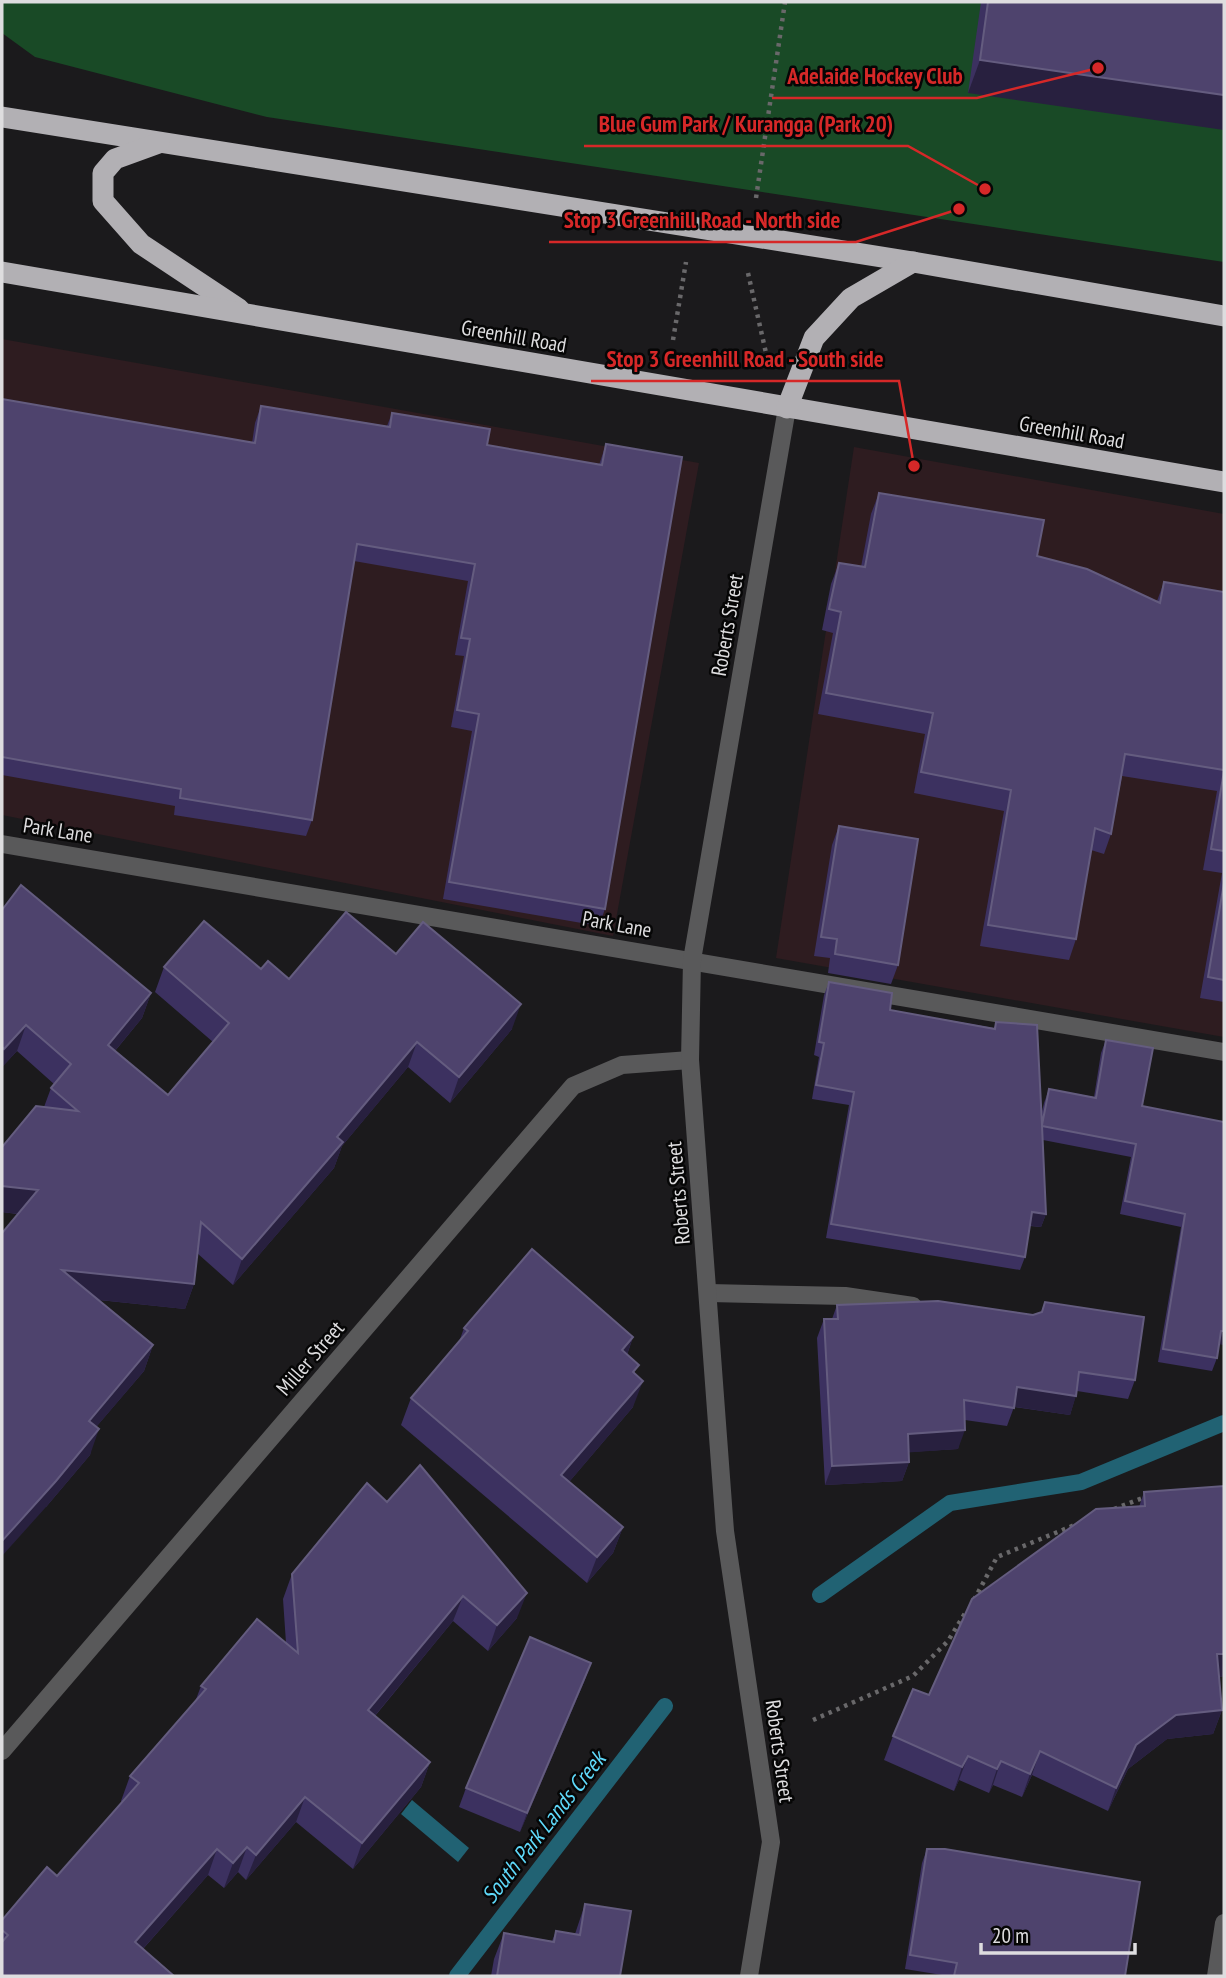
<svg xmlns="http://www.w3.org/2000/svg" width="1226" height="1978" font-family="'PT Sans Narrow',sans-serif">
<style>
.commercial{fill:#2e1c20}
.green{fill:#194a26}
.water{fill:#216273}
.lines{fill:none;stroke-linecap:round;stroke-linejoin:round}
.stream{stroke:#216273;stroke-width:16}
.path{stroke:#69686a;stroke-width:4.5;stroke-dasharray:3.5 5;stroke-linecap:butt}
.minor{stroke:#59595a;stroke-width:18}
.highway{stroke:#b2b0b4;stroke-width:21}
.wall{fill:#3c3160}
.shaded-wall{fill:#28203f}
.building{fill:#4e436d;stroke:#645c7f;stroke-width:2}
.labels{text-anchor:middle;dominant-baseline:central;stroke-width:5;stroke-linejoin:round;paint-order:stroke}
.street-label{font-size:21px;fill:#dedddf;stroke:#060606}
.water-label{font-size:23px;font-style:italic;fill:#5fd9fa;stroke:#060606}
.leader{fill:none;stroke:#d62828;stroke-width:2.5}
.callout-dot{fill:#d62828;stroke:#060606;stroke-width:2.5}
.callout-label{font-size:23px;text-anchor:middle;font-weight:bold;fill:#d62828;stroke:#060606;stroke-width:5;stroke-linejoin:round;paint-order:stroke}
</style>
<rect width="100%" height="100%" fill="#1b1a1c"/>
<g class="commercial">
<polygon points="2,339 699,463 613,936 2,815"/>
<polygon points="854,447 1224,514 1224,1037 776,958"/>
</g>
<polygon class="green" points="2,2 1224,2 1224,262 267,117 35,57 2,33"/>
<polygon class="water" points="412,1800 469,1848 458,1862 401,1814"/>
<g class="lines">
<g class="stream">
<polyline points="820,1595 950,1503 1081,1482 1224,1423"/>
<polyline points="457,1976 665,1706"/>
</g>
<g class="path">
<polyline points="756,198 785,2"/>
<polyline points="748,273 766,353"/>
<polyline points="673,340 686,262"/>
<polyline points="1114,1509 1145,1497"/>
<polyline points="974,1600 997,1557 1077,1524"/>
<polyline points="813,1720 913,1676 948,1641 967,1610"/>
</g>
<g class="minor">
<polyline points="2,844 1224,1052"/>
<polyline points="709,1293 845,1296 913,1306"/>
<polyline points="2,1751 573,1086 622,1065 690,1060"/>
<polyline points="749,1976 771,1842 725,1531 690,1060 692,960 787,408"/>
<polyline points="1216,1976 1224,1923"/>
</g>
<g class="highway">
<polyline points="2,117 913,262 1224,316"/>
<polyline points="159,143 115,159 103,173 103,201 141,244 239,309"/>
<polyline points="2,272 1224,482"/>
<polyline points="787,408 814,338 851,298 913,262"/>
</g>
</g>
<g class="wall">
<polygon points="981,2 1224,2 968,93"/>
<polygon points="2,399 252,443 255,423 261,406 387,426 392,413 487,445 599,465 606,444 605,909 599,926 443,899 472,731 451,727 464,656 455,655 468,581 354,561 312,820 306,836 174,815 175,806 2,775"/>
<polygon points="879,493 1037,556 1157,601 1164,582 1224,592 1224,1002 1200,998 1222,873 1203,870 1217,791 1122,776 1111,834 1104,854 1091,850 1076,939 1069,960 980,946 1004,811 914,793 925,734 818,714 833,633 822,630 831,584 839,563 861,567 871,514"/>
<polygon points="839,826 898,965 891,984 828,973 830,958 814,956 832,845"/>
<polygon points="2,910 151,993 142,1018 115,1051 168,1095 213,1042 155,992 164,967 261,969 289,979 396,954 512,1029 450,1103 408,1067 342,1146 334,1168 233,1285 197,1253 194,1284 185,1309 99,1300 153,1345 144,1371 96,1427 90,1455 46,1507 17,1214 2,1212 2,1147 44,1107 51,1088 54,1084 17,1051 2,1067"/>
<polygon points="829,982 890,1010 994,1028 996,1022 1041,1115 1044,1103 1049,1089 1094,1097 1101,1053 1106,1040 1142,1106 1224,1122 1219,1345 1217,1358 1212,1371 1158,1362 1181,1227 1120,1214 1131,1157 1043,1140 1046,1214 1041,1227 1030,1226 1025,1257 1020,1270 826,1238 849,1105 812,1099 819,1057 814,1055 824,995"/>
<polygon points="1045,1302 1135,1380 1128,1399 1077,1391 1070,1415 1014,1407 1007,1426 965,1420 958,1449 909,1452 909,1462 902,1481 825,1485 817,1338 824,1319 832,1319 837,1305 1033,1315 1041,1312"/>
<polygon points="464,1328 633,1337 627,1355 636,1375 633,1407 569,1482 623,1527 613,1553 587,1583 401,1425 411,1398 459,1342"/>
<polygon points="1144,1492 1224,1676 1219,1677 1222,1710 1213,1734 1167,1739 1128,1769 1108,1811 1032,1775 1022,1797 993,1785 989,1793 959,1780 954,1791 884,1760 893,1736 929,1695 1139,1507"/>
<polygon points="387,1502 517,1618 488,1651 453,1621 375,1716 430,1762 421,1787 353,1869 296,1822 246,1880 238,1872 224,1888 208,1875 143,1949 2,1976 2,1920 57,1876 122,1802 121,1801 130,1776 195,1702 201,1686 286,1643 283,1599 292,1574"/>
<polygon points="591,1663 584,1682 520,1832 459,1807 466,1788"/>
<polygon points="927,1849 1125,1976 948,1976 905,1969 922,1863"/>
<polygon points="585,1904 620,1976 491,1976 494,1959 504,1933 552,1941 556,1931 575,1934"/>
</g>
<g class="shaded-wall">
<polygon points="980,60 1224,95 1224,130 968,93"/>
<polygon points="151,993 142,1018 99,1070 108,1045"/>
<polygon points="521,1004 512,1029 450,1103 459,1077"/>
<polygon points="26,1025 17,1051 2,1067 2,1055 4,1049"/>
<polygon points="417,1042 408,1067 342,1146 334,1168 233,1285 242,1259 337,1137"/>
<polygon points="2,1186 38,1190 29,1215 2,1212"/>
<polygon points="1032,1212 1046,1214 1041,1227 1027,1225"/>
<polygon points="62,1270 194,1284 185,1309 53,1295"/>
<polygon points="1221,1331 1224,1331 1224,1345 1216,1344"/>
<polygon points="633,1337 624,1363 622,1350"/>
<polygon points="153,1345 144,1371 80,1446 89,1421"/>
<polygon points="643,1381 633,1407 552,1502 561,1475"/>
<polygon points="1017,1387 1076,1396 1070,1415 1010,1406"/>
<polygon points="99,1429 90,1455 46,1507 2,1556 2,1541"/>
<polygon points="965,1430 958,1449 901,1453 908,1434"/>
<polygon points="909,1462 902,1481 825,1485 832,1466"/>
<polygon points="623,1527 613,1553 587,1583 597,1557"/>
<polygon points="527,1593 517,1618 488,1651 497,1625"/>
<polygon points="463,1596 453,1621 358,1736 368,1710"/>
<polygon points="1217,1654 1224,1654 1224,1676 1208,1678"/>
<polygon points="591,1663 584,1682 520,1832 527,1813"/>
<polygon points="1222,1710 1213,1734 1167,1739 1128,1769 1108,1811 1116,1788 1136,1745 1176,1715"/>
<polygon points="1040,1751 1032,1775 1022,1797 1030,1774"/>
<polygon points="968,1756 959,1780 954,1791 962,1767"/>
<polygon points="1001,1761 993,1785 989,1793 997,1769"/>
<polygon points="430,1762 421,1787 353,1869 362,1843"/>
<polygon points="305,1797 296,1822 246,1880 256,1855"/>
<polygon points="247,1847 238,1872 224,1888 233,1863"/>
<polygon points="217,1849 208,1875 126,1968 135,1942"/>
</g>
<g class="building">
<polygon points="988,2 1224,2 1224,95 980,60"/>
<polygon points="2,399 255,443 261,406 390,427 392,413 490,429 487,445 602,465 606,444 682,457 605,909 449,882 479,714 457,710 470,639 461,638 475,564 357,544 312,820 180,798 181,789 2,757"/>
<polygon points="879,493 1044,520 1037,556 1087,569 1160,603 1164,582 1224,592 1224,770 1125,754 1111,834 1095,828 1076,939 988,925 1011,790 921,772 933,713 826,693 841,612 829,609 839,563 865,567"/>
<polygon points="1224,771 1224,851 1211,849"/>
<polygon points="839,826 918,839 898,965 835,954 837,939 821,937"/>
<polygon points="1224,883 1224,980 1208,977"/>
<polygon points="21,885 151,993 108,1045 168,1095 229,1023 164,967 204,921 261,969 268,961 289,979 346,912 396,954 423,922 521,1004 459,1077 417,1042 337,1137 343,1142 242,1259 201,1222 194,1284 62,1270 153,1345 89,1421 99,1429 56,1481 2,1541 2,1233 38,1190 2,1186 2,1147 36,1106 78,1111 51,1088 71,1064 26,1025 4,1049 2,1047 2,910"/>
<polygon points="829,982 892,993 890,1010 995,1029 996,1022 1037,1025 1042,1125 1049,1089 1096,1098 1106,1040 1153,1048 1142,1106 1224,1122 1224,1331 1221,1331 1217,1358 1163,1349 1185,1214 1125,1201 1136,1144 1042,1126 1046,1214 1032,1212 1025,1257 831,1224 854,1092 816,1085 824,1043 819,1042"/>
<polygon points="532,1249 633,1337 622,1350 639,1365 633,1372 643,1381 561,1475 623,1527 597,1557 411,1398 468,1331 464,1328"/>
<polygon points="938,1301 1033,1315 1042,1312 1045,1302 1144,1317 1135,1380 1079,1372 1076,1396 1017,1387 1014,1408 964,1400 965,1430 908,1434 909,1462 832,1466 824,1319 838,1319 837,1305"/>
<polygon points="420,1465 527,1593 497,1625 463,1596 368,1710 430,1762 362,1843 305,1797 256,1855 247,1847 233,1863 217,1849 135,1942 174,1976 2,1976 2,1942 8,1935 2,1930 2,1920 47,1867 57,1876 139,1783 130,1776 206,1689 201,1686 257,1619 298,1653 292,1574 367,1483 387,1502"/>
<polygon points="1224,1486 1224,1654 1217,1654 1222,1710 1176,1715 1136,1745 1116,1788 1040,1751 1030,1774 1001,1761 997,1769 968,1756 962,1767 893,1736 913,1689 929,1695 972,1599 1096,1509 1145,1506 1144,1492"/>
<polygon points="530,1637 591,1663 527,1813 466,1788"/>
<polygon points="927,1849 945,1849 1140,1882 1125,1976 954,1976 957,1963 910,1955"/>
<polygon points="585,1904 631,1911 620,1976 497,1976 504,1933 554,1942 556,1931 580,1935"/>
</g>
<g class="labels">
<g class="street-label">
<text transform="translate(514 336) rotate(10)">Greenhill Road</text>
<text transform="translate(1072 432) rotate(10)">Greenhill Road</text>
<text transform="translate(727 625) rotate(-80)">Roberts Street</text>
<text transform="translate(58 830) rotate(9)">Park Lane</text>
<text transform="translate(617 924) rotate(10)">Park Lane</text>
<text transform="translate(678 1193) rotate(-95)">Roberts Street</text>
<text transform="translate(310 1358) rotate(-49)">Miller Street</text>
<text transform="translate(780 1751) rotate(82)">Roberts Street</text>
</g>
<g class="water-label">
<text transform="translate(543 1827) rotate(-52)">South Park Lands Creek</text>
</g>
</g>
<path class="leader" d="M1098 68L977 98H772M985 189L908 146H584M959 209L856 242H549M914 466L899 381H591"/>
<g class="callout-dot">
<circle cx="1098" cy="68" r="7"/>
<circle cx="985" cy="189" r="7"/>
<circle cx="959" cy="209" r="7"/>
<circle cx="914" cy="466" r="7"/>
</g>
<g class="callout-label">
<text x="875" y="84">Adelaide Hockey Club</text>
<text x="746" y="132">Blue Gum Park / Kurangga (Park 20)</text>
<text x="702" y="228">Stop 3 Greenhill Road - North side</text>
<text x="745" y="367">Stop 3 Greenhill Road - South side</text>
</g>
<rect width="1226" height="1978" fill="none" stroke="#dedddf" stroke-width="7"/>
<path d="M981 1943v10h154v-10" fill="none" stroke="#dedddf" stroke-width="3.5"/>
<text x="992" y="1943" font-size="21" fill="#dedddf" stroke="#060606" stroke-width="5" paint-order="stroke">20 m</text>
</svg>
